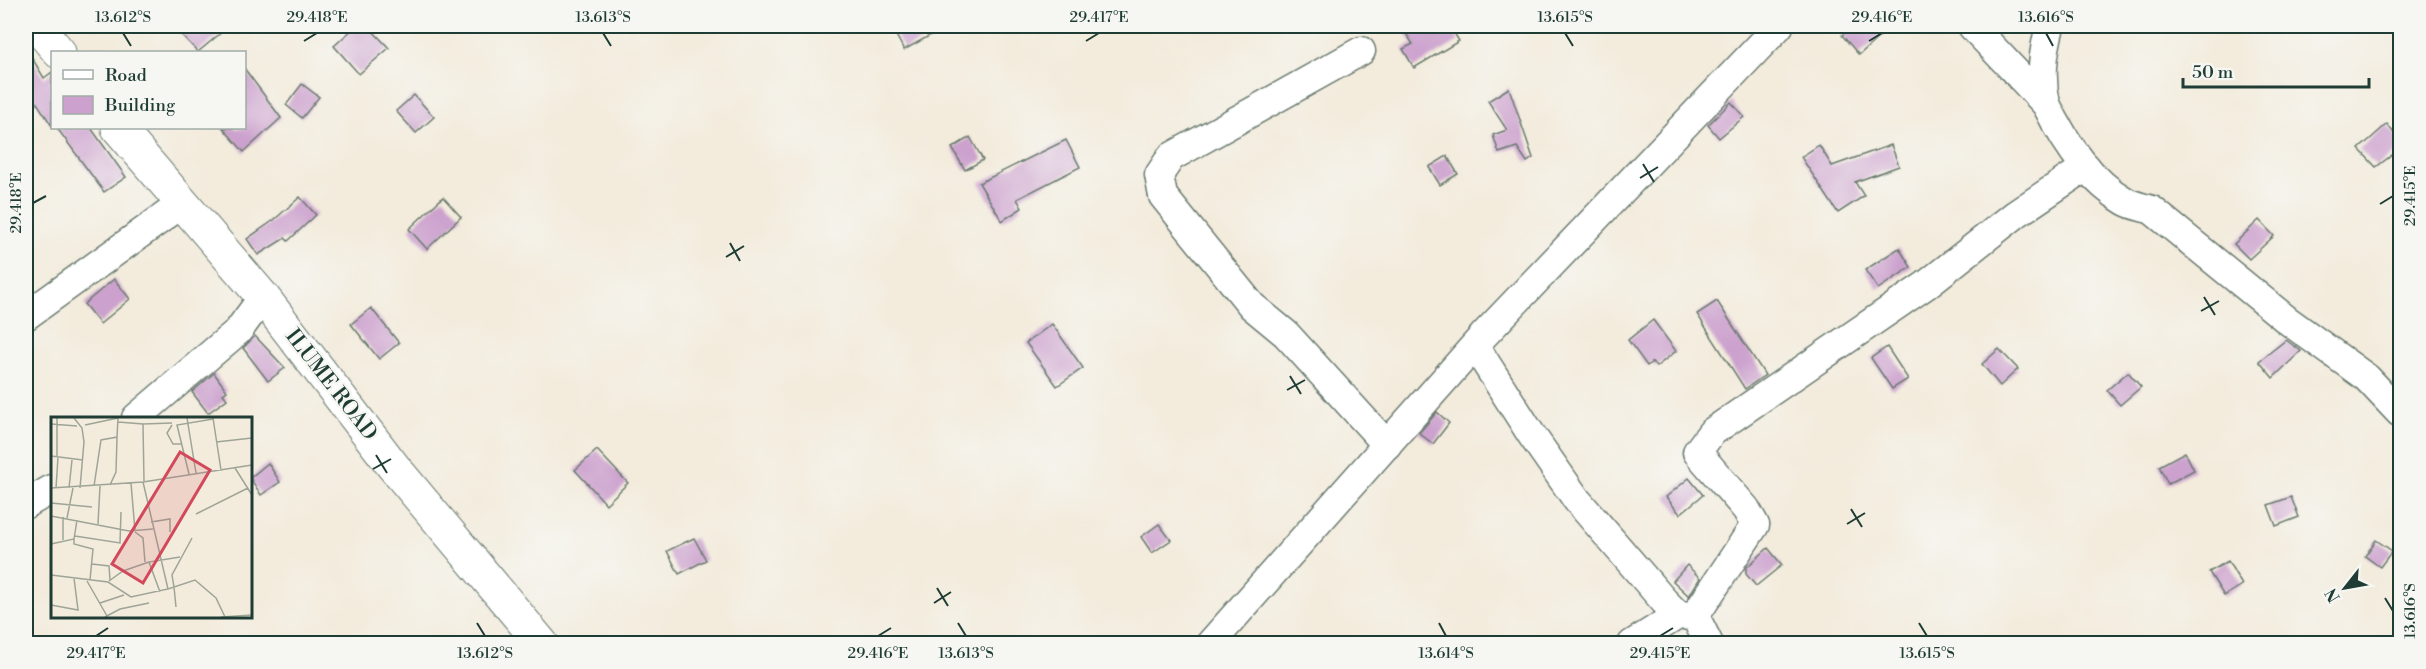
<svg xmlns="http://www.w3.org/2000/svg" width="2426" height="669" font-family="'Libre Bodoni',serif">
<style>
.building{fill:#cca1ce}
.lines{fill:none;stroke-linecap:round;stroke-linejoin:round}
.minor-casing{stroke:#697a6e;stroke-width:31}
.tertiary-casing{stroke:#697a6e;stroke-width:35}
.minor{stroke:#fff;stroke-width:28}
.tertiary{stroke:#fff;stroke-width:33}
.ticks{fill:none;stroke:#1f3d34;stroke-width:2}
.labels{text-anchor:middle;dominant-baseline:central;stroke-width:5;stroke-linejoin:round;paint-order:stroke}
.street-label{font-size:21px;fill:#1f3d34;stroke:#f6f6f2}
.inset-road{fill:none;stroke:#9ea598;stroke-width:1.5}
.view{fill:#d1495b;fill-opacity:0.15;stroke:#d1495b;stroke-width:3}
.inset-edge{fill:none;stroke:#1f3d34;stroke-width:3}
.neatline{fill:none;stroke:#1f3d34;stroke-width:2}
.ticks-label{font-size:15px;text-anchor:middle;fill:#1f3d34}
</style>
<rect width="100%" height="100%" fill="#f6f6f2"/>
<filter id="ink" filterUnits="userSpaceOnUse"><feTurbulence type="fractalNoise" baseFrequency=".0167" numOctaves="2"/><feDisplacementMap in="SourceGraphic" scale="12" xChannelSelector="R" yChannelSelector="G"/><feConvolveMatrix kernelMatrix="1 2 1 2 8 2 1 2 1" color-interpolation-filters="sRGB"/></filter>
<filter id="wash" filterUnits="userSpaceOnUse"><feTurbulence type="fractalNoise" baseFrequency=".008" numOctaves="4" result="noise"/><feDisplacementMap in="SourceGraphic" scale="24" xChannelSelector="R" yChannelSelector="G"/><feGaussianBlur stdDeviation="1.35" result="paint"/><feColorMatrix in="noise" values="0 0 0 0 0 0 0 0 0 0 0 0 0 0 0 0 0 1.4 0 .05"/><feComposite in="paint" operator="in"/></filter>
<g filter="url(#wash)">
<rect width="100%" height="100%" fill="#f3ebdb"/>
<g id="blocks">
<g class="building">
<polygon points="173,26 229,26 198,52"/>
<polygon points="356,26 368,26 389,48 359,74 334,46"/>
<polygon points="891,26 947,26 904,50"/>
<polygon points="1401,26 1450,26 1459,41 1414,68 1403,49 1413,44"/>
<polygon points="1853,26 1891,26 1859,55 1842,35"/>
<polygon points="26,48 44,78 52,72 52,126 26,86"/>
<polygon points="244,68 281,118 244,152 223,128 244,128"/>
<polygon points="302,84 319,97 302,118 286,105"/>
<polygon points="1509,88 1533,158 1527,162 1517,147 1499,153 1493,135 1507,130 1488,101"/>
<polygon points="414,95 434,117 416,133 396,111"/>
<polygon points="1731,102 1744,117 1719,138 1708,125"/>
<polygon points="2387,124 2400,141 2400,149 2376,167 2359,149"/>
<polygon points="57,128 91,128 126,177 104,192"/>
<polygon points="970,137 983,160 965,170 952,148"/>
<polygon points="1066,140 1080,167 1017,199 1022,208 1002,221 979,183"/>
<polygon points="1819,145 1832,166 1891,145 1899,166 1855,182 1864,196 1838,213 1801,157"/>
<polygon points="1447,156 1458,174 1440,185 1429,167"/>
<polygon points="300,197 316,215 288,241 285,238 258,255 247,239 274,220"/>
<polygon points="443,197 461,217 427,249 409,229"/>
<polygon points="2259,220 2274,236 2249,259 2234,244"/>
<polygon points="1899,248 1911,267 1878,289 1865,270"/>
<polygon points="114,279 130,299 100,324 84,304"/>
<polygon points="1717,301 1765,375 1745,389 1697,314"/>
<polygon points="371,308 399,343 379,359 351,324"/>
<polygon points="1653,320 1676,351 1656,367 1652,362 1647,366 1628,340"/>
<polygon points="1052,324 1083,368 1057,386 1026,343"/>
<polygon points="255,336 285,368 268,381 243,348"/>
<polygon points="2286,340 2301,351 2273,378 2259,361"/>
<polygon points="1887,347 1908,379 1892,389 1871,358"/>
<polygon points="1999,349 2018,369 2000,386 1982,364"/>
<polygon points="2128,372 2141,387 2120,405 2107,390"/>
<polygon points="214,373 227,391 223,394 227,399 208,413 192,392"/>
<polygon points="1437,412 1449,423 1433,444 1419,433"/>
<polygon points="597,450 628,483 606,504 575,470"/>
<polygon points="2185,452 2194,470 2168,484 2159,466"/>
<polygon points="268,463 280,482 261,495 250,478"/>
<polygon points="1689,478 1703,495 1680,514 1666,497"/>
<polygon points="2291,497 2299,517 2276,526 2268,505"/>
<polygon points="1159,524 1171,540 1152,553 1141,537"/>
<polygon points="694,538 706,560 679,574 667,551"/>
<polygon points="2376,540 2392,551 2380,567 2365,556"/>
<polygon points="1768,548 1782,565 1756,586 1746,574 1746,568"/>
<polygon points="2228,561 2242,585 2224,596 2209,572"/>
<polygon points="1687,565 1700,578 1689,596 1673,581"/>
</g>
</g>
</g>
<g filter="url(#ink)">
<use href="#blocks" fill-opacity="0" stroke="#697a6e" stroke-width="1.5"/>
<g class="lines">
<g class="minor-casing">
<g id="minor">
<path d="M 1972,26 L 2046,104 C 2040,76 2043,53 2050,26"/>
<polyline points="1361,51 1171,157 1159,175 1163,196 1252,306 1286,334 1387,445"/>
<path d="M 2046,104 C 2064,141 2089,180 2125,201 C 2133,206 2144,207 2152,210 L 2287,320 L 2367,378 L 2400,413"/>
<polyline points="26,316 183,203"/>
<polyline points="1475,346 1531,434 1577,500 1664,601 1678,615 1695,616 1709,644"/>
<polyline points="136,418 238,331 263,297"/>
<polyline points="26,504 52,489"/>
<polyline points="1695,616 1755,525 1746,509 1697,452 1712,432 1926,285 2016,214 2086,167"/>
<polyline points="1210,644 1483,336 1779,26"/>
<polyline points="1632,644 1678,615"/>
</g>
</g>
<g class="tertiary-casing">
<g id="tertiary">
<polyline points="37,26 59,52"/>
<polyline points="118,128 263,297 393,466 542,644"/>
</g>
</g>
<use href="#minor" class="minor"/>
<use href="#tertiary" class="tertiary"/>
</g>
</g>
<path class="ticks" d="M 123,33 L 131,46M 603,33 L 611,46M 1565,33 L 1573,46M 2046,33 L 2053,46M 304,41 L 317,33M 1086,41 L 1099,33M 1869,41 L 1882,33M 1643,164 L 1654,182M 1640,178 L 1658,167M 33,203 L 46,196M 2380,204 L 2393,196M 730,243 L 740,261M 726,257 L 744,246M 2204,297 L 2215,315M 2201,311 L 2219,301M 1290,376 L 1301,394M 1287,390 L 1305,380M 376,455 L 387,473M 373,469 L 391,459M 1851,509 L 1862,527M 1847,524 L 1865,513M 937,588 L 948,606M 2385,598 L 2393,611M 934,603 L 951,592M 477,623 L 485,636M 958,623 L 966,636M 1439,623 L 1446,636M 1919,623 L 1927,636M 96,636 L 108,628M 878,636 L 891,628M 1660,636 L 1673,628"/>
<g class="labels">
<g class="street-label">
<text transform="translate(331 385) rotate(52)">ILUME ROAD</text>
</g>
</g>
<g transform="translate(51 417)">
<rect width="201" height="201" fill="#f3ebdb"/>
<path class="inset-road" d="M 23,1 L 31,11 L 33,25 L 29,71M 136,1 L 145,56M 162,1 L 170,53M 67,5 L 92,7 L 93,64M 0,7 L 26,9M 92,7 L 121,6M 34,8 L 67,1M 121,8 L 116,16 L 122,27 L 131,27M 165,25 L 201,21M 0,39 L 32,43M 6,40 L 6,1M 184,51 L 201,78M 138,57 L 126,8 L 162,2M 80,66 L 84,114M 59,68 L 65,55 L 66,20M 43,69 L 50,23 L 66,20 L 67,1M 0,71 L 92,65 L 201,48M 5,71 L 7,40M 18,71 L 21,43M 0,86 L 41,90M 145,97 L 197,71M 0,99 L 78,114 L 102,112M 12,100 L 12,123M 16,101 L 22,71M 100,105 L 119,102 L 119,115M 47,107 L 49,69M 84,115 L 92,121 L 94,145M 24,119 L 69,126 L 70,95M 23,122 L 23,127 L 42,132 L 39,163M 0,127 L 23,122 L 26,103M 0,131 L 0,157M 41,147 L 58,149 L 59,163M 0,158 L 57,165 L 80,180 L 117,172 L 92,65M 36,164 L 56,199M 58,164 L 72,154 L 98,145M 123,170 L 121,158 L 141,121M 123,170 L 125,190M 117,172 L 144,163 L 165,181 L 174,200M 109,175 L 98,145 L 129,140M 49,186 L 73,178M 0,188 L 27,193 L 23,161M 54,200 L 69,192 L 98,186M 170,200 L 201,198"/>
<path class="view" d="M 129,35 L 159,53 L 92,166 L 61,147 Z"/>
<rect width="201" height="201" class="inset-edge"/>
</g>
<rect width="2426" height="669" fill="none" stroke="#f6f6f2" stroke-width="66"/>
<rect x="51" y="51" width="195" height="78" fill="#f6f6f2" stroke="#a0aca6" stroke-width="1.5"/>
<rect x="63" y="70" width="30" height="9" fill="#ffffff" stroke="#a0aca6" stroke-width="1.5"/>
<text x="105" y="81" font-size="18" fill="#1f3d34">Road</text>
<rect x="63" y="96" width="30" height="18" fill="#cca1ce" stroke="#a0aca6" stroke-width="1.5"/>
<text x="105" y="111" font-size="18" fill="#1f3d34">Building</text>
<g transform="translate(2345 588) rotate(239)" stroke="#f6f6f2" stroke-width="4.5" paint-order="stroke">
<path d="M0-4.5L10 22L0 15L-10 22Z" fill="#1f3d34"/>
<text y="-9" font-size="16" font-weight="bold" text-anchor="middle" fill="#1f3d34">N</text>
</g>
<path d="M2183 78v9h186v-9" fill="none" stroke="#1f3d34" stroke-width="3"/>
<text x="2192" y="78" font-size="18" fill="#1f3d34" stroke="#f6f6f2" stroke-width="4.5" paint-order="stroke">50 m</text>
<rect x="33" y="33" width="2360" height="603" class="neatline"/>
<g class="ticks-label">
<text x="123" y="22">13.612°S</text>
<text x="317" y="22">29.418°E</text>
<text x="603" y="22">13.613°S</text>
<text x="1099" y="22">29.417°E</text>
<text x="1565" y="22">13.615°S</text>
<text x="1882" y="22">29.416°E</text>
<text x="2046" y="22">13.616°S</text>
<text transform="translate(2410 196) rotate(-90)" y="5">29.415°E</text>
<text transform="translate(16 203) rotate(-90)" y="5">29.418°E</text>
<text transform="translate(2410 611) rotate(-90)" y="5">13.616°S</text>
<text x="96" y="658">29.417°E</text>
<text x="485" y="658">13.612°S</text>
<text x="878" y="658">29.416°E</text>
<text x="966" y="658">13.613°S</text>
<text x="1446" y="658">13.614°S</text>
<text x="1660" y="658">29.415°E</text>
<text x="1927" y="658">13.615°S</text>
</g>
</svg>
